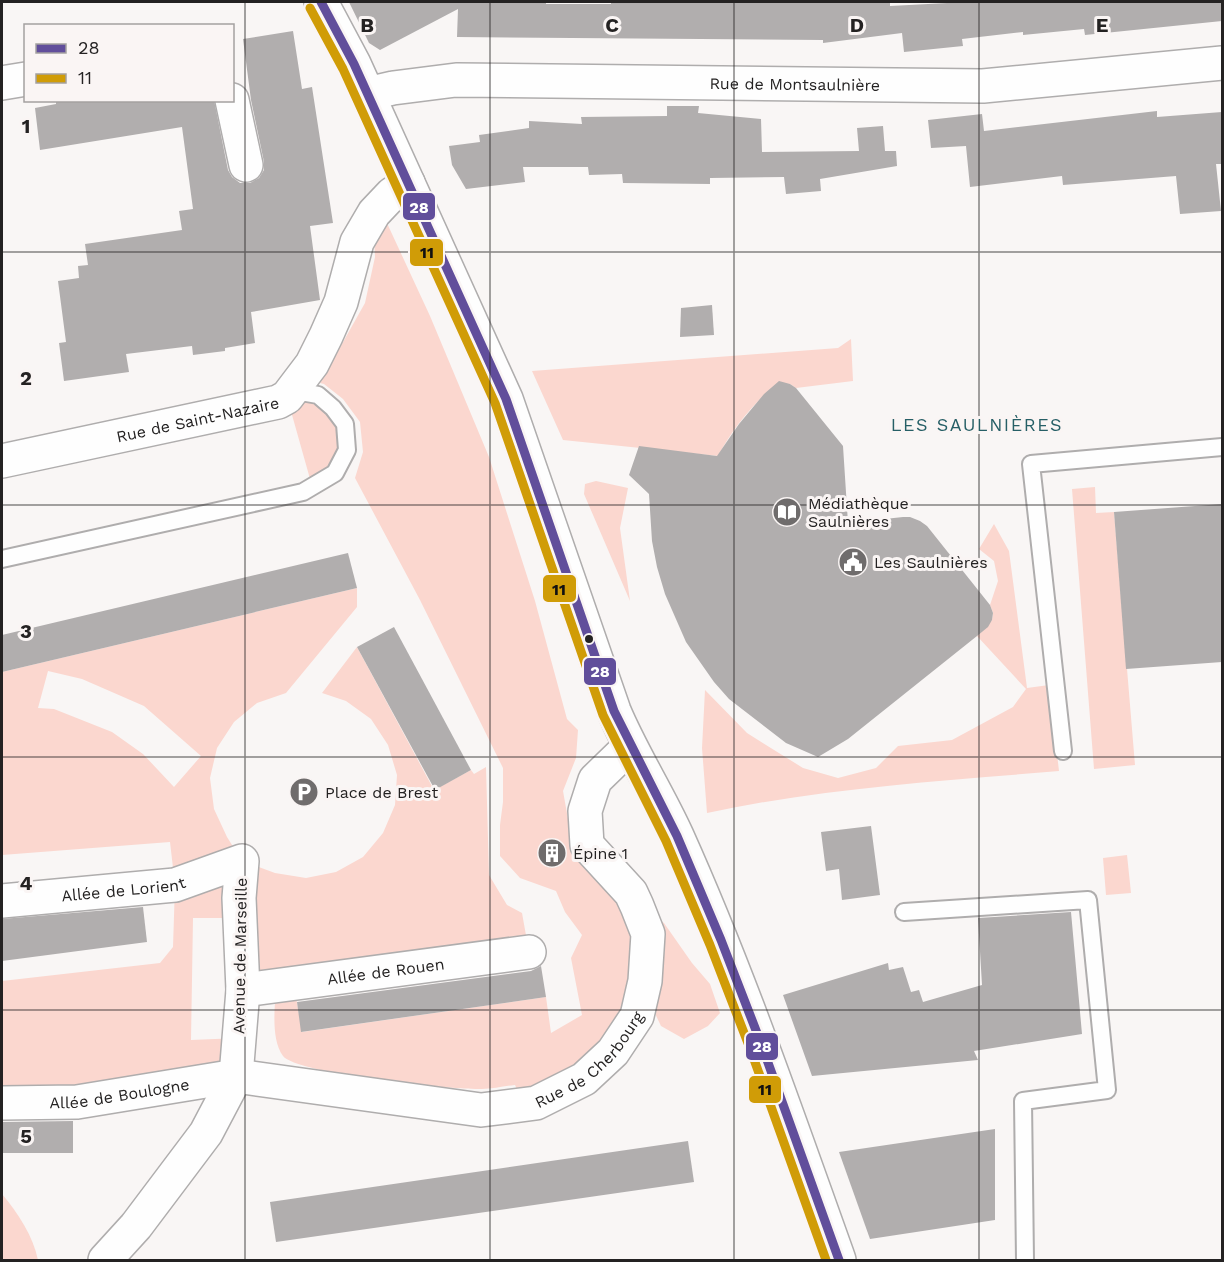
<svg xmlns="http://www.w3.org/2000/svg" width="1224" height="1262" font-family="'Work Sans',sans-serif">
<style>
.green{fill:#fbd7cf;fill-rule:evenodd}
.building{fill:#b1aeae}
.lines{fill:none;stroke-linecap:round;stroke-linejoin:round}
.service-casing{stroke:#afadad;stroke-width:20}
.minor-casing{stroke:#afadad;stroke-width:36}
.service{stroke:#fefefe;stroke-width:16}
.minor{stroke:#fefefe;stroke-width:33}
.bus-1-casing{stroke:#faf5f4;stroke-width:14}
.bus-2-casing{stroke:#faf5f4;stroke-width:14}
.bus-1{stroke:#614e9b;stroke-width:9}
.bus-2{stroke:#d09c07;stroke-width:9}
.grid{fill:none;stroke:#242222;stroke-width:1.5;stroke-opacity:0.55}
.bus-dot{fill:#242222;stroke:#faf5f4;stroke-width:2}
.labels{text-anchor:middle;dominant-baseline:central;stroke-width:6;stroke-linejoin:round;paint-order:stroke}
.street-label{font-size:16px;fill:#242222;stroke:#faf5f4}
.poi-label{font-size:16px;fill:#242222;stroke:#faf5f4;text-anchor:start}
.neighbourhood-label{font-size:18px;letter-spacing:1.5px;fill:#265f66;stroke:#faf5f4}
.grid-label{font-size:20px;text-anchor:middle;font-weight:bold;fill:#242222;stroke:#faf5f4;stroke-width:6;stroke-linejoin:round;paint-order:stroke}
.line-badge{stroke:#faf5f4;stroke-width:2}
.badge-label{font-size:16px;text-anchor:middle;font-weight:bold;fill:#fff}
.pale-badge-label{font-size:16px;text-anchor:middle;font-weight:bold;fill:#111}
</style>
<rect width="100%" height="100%" fill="#f9f6f5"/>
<g class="green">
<path d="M 386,221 L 430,316 L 489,457 L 535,601 L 567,719 L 578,730 L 576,758 L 563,791 L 568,819 L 587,845 L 648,912 L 664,923 L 692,963 L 710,984 L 720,1013 L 708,1026 L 684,1039 L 661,1026 L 650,1003 L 613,1052 L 565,1073 L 520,1096 L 515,1085 C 504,1086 493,1089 482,1089 C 454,1090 297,1074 283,1056 C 273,1043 274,1018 275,1002 L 295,991 L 302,1032 L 546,997 L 551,1033 L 582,1015 L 571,958 L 582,935 L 565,912 L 556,891 L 520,878 L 500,856 L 500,825 L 503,802 L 503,768 L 420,600 L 355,478 L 363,452 L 360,422 L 343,399 L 324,384 L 320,383 L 365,303 L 375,257 L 374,236 Z"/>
<path d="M 851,339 L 853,381 L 796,388 L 790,384 L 778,383 C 754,402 733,428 718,456 L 563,440 L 532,371 L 838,348 Z"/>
<polygon points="301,392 333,408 347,450 312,486 287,397"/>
<polygon points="596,481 628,488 620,528 630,601 584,494 585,484"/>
<polygon points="1095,487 1096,513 1114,512 1135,765 1094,769 1072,489"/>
<path d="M 994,524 L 1009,551 L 1027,688 L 1049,685 L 1059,771 C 941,781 822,788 707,813 L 702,748 L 705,690 L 747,733 L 803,768 L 838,778 L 876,768 L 898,746 L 952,740 L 1013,707 L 1026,689 L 977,636 L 992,620 L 993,613 L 990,605 L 998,581 L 994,561 L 979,549 Z"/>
<path d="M 357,588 L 357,607 L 286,693 L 257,703 L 234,722 L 217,748 L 210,778 L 214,809 L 227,837 L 242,861 L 275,873 L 306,878 L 336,872 L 363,857 L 383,833 L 395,805 L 397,775 L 388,745 L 371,719 L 346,701 L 322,693 L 357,647 L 434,790 L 471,770 L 474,774 L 486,767 L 489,875 L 507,905 L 522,913 L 529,952 L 243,990 L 240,918 L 193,918 L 191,1040 L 239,1038 L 236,1076 L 2,1103 L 2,981 L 160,963 L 173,947 L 175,885 L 170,842 L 2,855 L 2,672 ZM 48,671 L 82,679 L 144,706 L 201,756 L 174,787 L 143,754 L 112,732 L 54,709 L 38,708 Z"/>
<polygon points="1127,855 1131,893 1106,895 1103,858"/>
<path d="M 2,1194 C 18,1213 33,1236 38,1260 L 2,1260 Z"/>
</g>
<g class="building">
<polygon points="349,2 546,2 546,4 611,4 611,2 890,2 890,6 966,2 1222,2 1222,21 1085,35 1084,29 1023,35 1023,32 962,39 963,46 904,52 902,33 823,43 823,40 457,37 458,9 380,50 369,43"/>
<polygon points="293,31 302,89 312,87 333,223 310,226 320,300 251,312 255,343 225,348 225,351 193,355 192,346 126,354 129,372 64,381 59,343 66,342 58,281 79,278 78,266 88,265 85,244 182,230 179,211 193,209 182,127 40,150 35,108 56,104 56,100 214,100 228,170 232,177 240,183 250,183 259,178 264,170 264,162 251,100 243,39"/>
<polygon points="667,106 699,106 698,113 761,119 762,152 859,151 857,128 883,126 885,151 896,151 897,166 820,179 821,191 786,194 784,177 710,178 710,184 623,183 622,174 589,175 588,167 523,167 525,182 466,189 452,165 449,146 480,142 479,135 529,128 529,121 582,124 581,117 667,116"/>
<polygon points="1157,111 1157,117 1222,112 1222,164 1216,164 1221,211 1180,214 1176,176 1063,185 1062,176 970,187 966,146 931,148 928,120 982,114 984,131"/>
<polygon points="712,305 714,335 680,337 681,308"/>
<polygon points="779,381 790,384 796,388 843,446 848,523 903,517 910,517 920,521 927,526 990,605 993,613 992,620 988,627 977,636 848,739 818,757 786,743 729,699 714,682 686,642 665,594 657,567 652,541 649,494 629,475 639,446 717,456 739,424 764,394"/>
<polygon points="1222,504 1222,662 1126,669 1114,512"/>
<polygon points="348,553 357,588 2,672 2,635"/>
<polygon points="394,627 471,770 435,790 357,647"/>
<polygon points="871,826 880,895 842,900 839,869 826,871 821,832"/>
<polygon points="143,907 147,942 2,961 2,919"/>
<polygon points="1071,912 1082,1034 974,1051 978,1060 812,1076 783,995 888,963 889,970 903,967 911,992 919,990 923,1002 982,985 978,918"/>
<polygon points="541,966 546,997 301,1032 297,1002 531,971"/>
<polygon points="73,1121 73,1153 2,1153 2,1122"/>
<polygon points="995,1129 995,1220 870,1239 839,1152"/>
<polygon points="688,1141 694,1182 276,1242 270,1202"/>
</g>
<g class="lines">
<g class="service-casing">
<g id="service">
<polyline points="2,559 303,492 335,473 347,450 345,424 333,408 318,395 301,392 290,396"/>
<polyline points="1063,751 1031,464 1222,447"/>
<polyline points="904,912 1088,900 1107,1090 1023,1101 1025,1260"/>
</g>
</g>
<g class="minor-casing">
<g id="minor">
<path d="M 321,2 L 354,64 L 506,399 L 614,711 C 632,754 658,794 677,836 C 739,974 788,1118 839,1260"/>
<polyline points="2,83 26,79"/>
<path id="s1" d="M 367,94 L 393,88 L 456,80 L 983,86 L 1222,63"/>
<polyline points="232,100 246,165"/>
<path id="s2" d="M 2,461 L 278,402 L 287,397 L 312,364 L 326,336 L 341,302 L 357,242 L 374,213 L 392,194 L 408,183"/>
<path id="s3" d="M 2,901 L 175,885 L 242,861 L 239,898 L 243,990 L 236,1076 L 206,1133 L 136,1226 L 105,1260"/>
<path id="s4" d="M 243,990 L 529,952"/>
<path id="s5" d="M 2,1103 L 77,1102 L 236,1076 L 481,1110 L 536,1103 L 584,1079 L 613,1052 L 637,1016 L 645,981 L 648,934 L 637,906 L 631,893 L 587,845 L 585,811 L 595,780 L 629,747"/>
</g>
</g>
<use href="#service" class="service"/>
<use href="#minor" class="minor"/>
<g class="bus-1-casing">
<polyline id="bus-1" points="321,2 354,64 506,399 614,711 677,836 721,940 762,1046 839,1260"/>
</g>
<g class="bus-2-casing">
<polyline id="bus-2" points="310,8 343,69 495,403 603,715 666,841 710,945 751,1051 826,1260"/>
</g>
<use href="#bus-1" class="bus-1"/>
<use href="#bus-2" class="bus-2"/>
</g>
<path class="grid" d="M 245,2 L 245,1260M 490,2 L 490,1260M 734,2 L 734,1260M 979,2 L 979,1260M 2,252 L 1222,252M 2,505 L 1222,505M 2,757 L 1222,757M 2,1010 L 1222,1010"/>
<defs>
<g id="library-disc" transform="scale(1.5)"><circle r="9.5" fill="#6f6c6c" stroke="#faf5f4"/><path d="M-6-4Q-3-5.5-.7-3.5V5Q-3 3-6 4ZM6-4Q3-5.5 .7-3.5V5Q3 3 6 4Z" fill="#fff"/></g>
<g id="civic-disc" transform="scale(1.5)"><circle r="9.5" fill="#6f6c6c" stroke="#faf5f4"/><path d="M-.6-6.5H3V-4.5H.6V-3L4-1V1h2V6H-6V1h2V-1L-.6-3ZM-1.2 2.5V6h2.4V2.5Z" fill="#fff"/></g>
<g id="parking-disc" transform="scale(1.5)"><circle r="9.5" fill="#6f6c6c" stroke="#faf5f4"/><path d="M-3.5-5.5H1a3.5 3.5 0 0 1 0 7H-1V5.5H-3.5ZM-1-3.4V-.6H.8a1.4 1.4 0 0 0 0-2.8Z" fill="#fff"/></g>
<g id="building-disc" transform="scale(1.5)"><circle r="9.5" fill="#6f6c6c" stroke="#faf5f4"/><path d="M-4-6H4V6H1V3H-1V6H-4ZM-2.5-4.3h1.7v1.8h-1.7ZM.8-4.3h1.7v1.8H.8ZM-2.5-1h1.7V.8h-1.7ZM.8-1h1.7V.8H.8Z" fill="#fff"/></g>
</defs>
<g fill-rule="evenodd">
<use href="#library-disc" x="787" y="512"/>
<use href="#civic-disc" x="853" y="562"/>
<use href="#parking-disc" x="304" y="792"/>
<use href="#building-disc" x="552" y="853"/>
</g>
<circle class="bus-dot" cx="589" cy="639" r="5"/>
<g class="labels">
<g class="street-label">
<text stroke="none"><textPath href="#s1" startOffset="429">Rue de Montsaulnière</textPath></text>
<text stroke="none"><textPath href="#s2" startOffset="200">Rue de Saint-Nazaire</textPath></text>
<text stroke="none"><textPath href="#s3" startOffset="122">Allée de Lorient</textPath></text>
<text transform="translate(240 956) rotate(-89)">Avenue de Marseille</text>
<text stroke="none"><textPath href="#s4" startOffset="144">Allée de Rouen</textPath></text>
<text stroke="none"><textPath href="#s5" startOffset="609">Rue de Cherbourg</textPath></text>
<text stroke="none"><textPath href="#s5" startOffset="118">Allée de Boulogne</textPath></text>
</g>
<g class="poi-label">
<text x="808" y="503">Médiathèque<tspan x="808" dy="18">Saulnières</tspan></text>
<text x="874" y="562">Les Saulnières</text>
<text x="325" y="792">Place de Brest</text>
<text x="573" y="853">Épine 1</text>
</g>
<g class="neighbourhood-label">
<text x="977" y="424">LES SAULNIÈRES</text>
</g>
</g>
<g class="grid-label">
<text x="367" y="32">B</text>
<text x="612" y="32">C</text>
<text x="857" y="32">D</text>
<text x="1102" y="32">E</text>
<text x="26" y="133">1</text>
<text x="26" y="385">2</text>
<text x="26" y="638">3</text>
<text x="26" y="890">4</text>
<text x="26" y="1143">5</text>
</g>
<g class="line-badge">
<rect x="402" y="192" width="34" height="29" rx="6" fill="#614e9b"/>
<rect x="409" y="238" width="35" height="29" rx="6" fill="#d09c07"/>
<rect x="542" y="574" width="35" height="29" rx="6" fill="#d09c07"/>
<rect x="583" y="657" width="34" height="29" rx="6" fill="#614e9b"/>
<rect x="745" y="1032" width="34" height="29" rx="6" fill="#614e9b"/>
<rect x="748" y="1075" width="34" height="29" rx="6" fill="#d09c07"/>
</g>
<g class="badge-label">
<text x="419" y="213">28</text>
<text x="600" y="677">28</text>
<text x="762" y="1052">28</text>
</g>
<g class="pale-badge-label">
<text x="427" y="258">11</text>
<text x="559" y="595">11</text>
<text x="765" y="1095">11</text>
</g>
<rect width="1224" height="1262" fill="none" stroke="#242222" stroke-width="6"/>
<rect x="24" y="24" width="210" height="78" fill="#faf5f4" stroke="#a4a1a0" stroke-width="1.5"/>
<rect x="36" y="44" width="30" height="9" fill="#614e9b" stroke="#a4a1a0" stroke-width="1.5"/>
<text x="78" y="54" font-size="18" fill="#242222">28</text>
<rect x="36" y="74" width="30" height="9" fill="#d09c07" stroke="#a4a1a0" stroke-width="1.5"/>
<text x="78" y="84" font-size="18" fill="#242222">11</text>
</svg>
